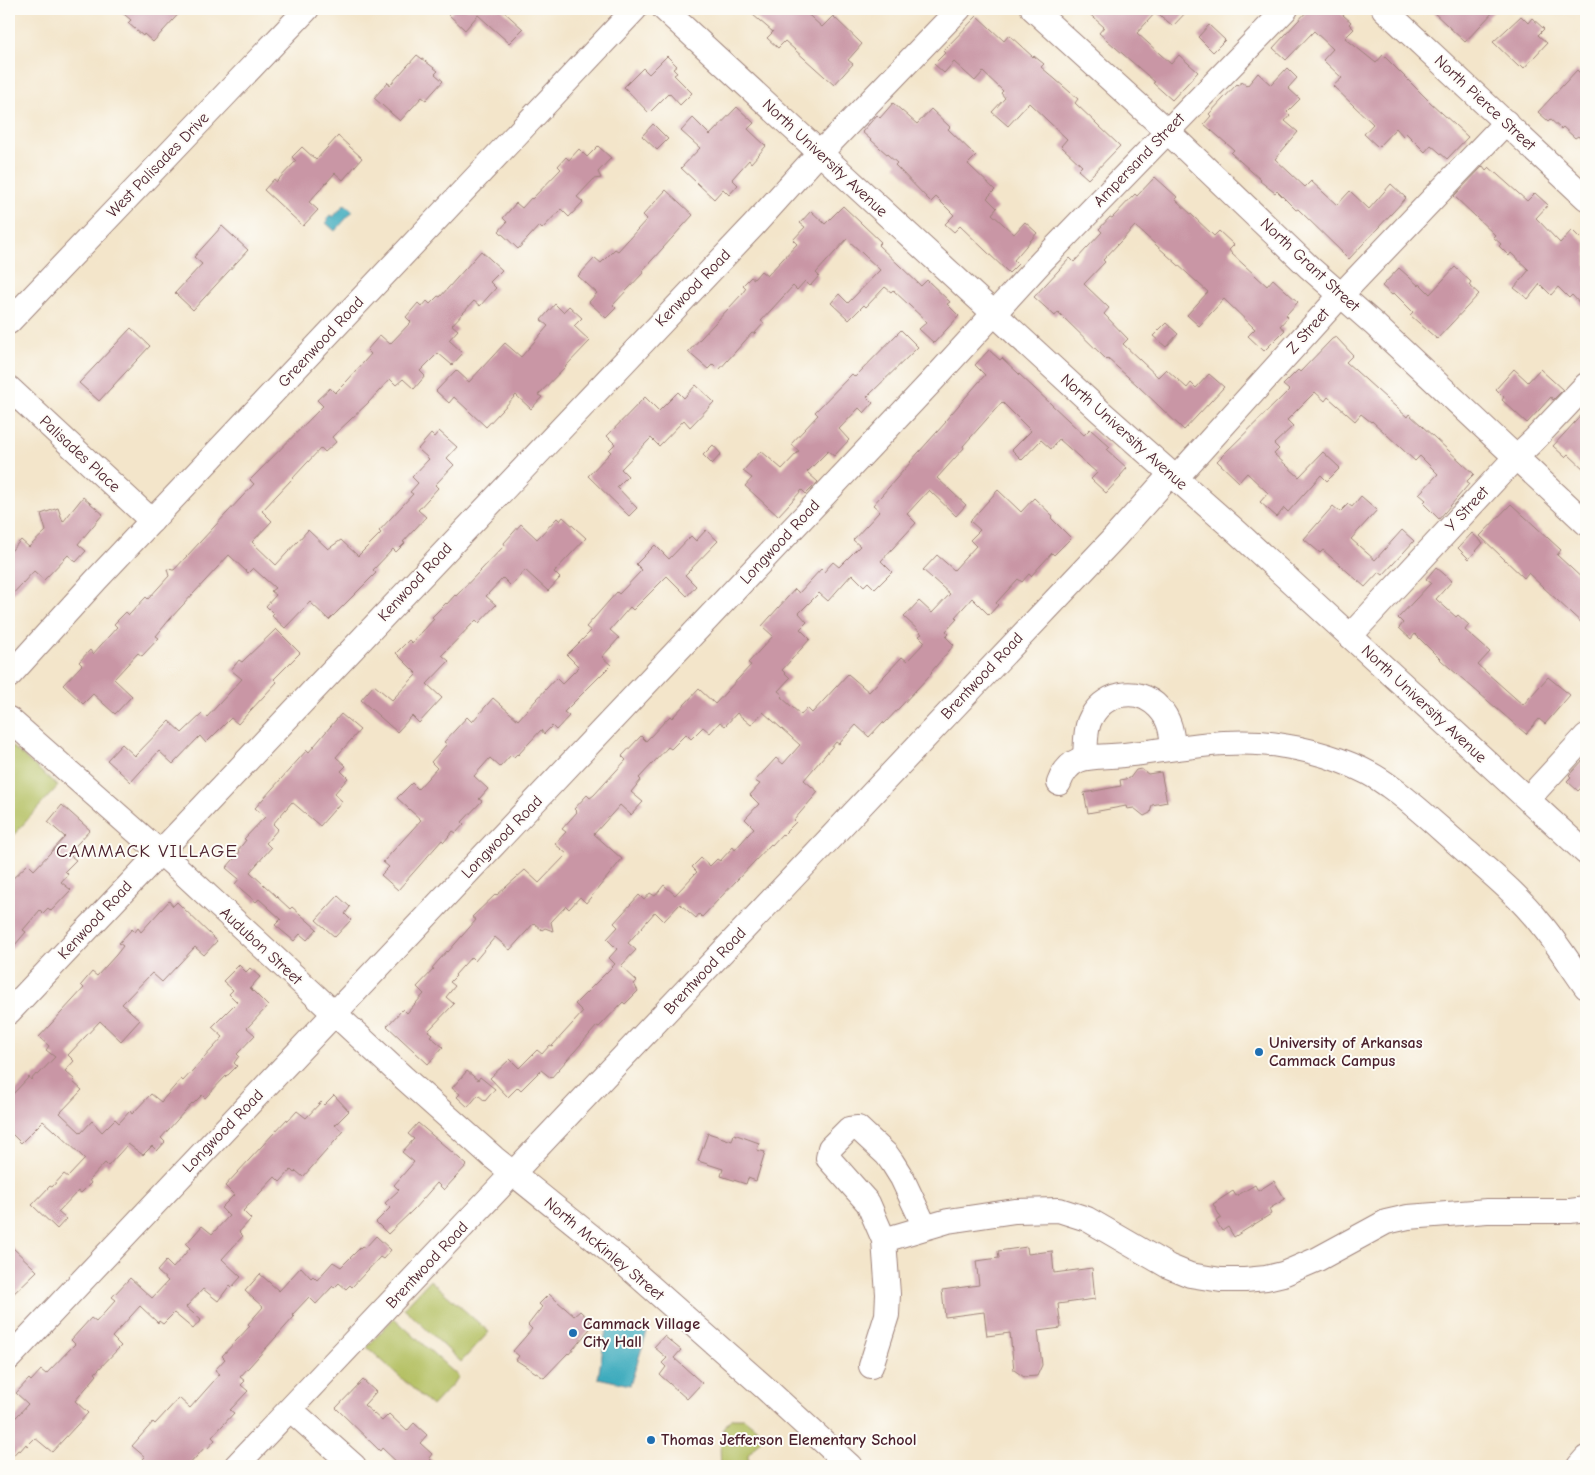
<svg xmlns="http://www.w3.org/2000/svg" width="1595" height="1475" font-family="'Comic Neue',sans-serif">
<style>
.green{fill:#b4c062;stroke:#7f7046}
.water{fill:#3eabbd;stroke:#446574}
.building{fill:#c996a5}
.lines{fill:none;stroke-linecap:round;stroke-linejoin:round}
.minor-casing{stroke:#9e827a;stroke-width:26}
.minor{stroke:#fff;stroke-width:24}
.poi-dot{fill:#1f6fb2;stroke:#fdfcf7;stroke-width:2}
.labels{text-anchor:middle;dominant-baseline:central;stroke-width:4;stroke-linejoin:round;paint-order:stroke}
.street-label{font-size:16px;fill:#4a1f2b;stroke:#fdfcf7}
.poi-label{font-size:16px;font-weight:bold;fill:#4a1f2b;stroke:#fdfcf7;text-anchor:start}
.quarter-label{font-size:19px;letter-spacing:1px;fill:#4a1f2b;stroke:#fdfcf7}
</style>
<rect width="100%" height="100%" fill="#fdfcf7"/>
<filter id="ink" filterUnits="userSpaceOnUse"><feTurbulence type="fractalNoise" baseFrequency=".02" numOctaves="2"/><feDisplacementMap in="SourceGraphic" scale="10" xChannelSelector="R" yChannelSelector="G"/><feConvolveMatrix kernelMatrix="1 2 1 2 8 2 1 2 1" color-interpolation-filters="sRGB"/></filter>
<filter id="wash" filterUnits="userSpaceOnUse"><feTurbulence type="fractalNoise" baseFrequency=".0096" numOctaves="4" result="noise"/><feDisplacementMap in="SourceGraphic" scale="20" xChannelSelector="R" yChannelSelector="G"/><feGaussianBlur stdDeviation="1.12" result="paint"/><feColorMatrix in="noise" values="0 0 0 0 0 0 0 0 0 0 0 0 0 0 0 0 0 1.4 0 .05"/><feComposite in="paint" operator="in"/></filter>
<g filter="url(#wash)">
<rect width="100%" height="100%" fill="#f3e5ca"/>
<g class="green">
<polygon points="9,744 58,786 9,840"/>
<polygon points="430,1280 489,1332 461,1362 404,1308"/>
<polygon points="394,1318 459,1377 432,1406 367,1347"/>
<path d="M 732,1418 L 744,1418 L 765,1435 L 748,1455 L 748,1459 L 754,1466 L 721,1466 C 720,1449 718,1430 732,1418 Z"/>
</g>
<g class="water">
<polygon points="345,204 353,211 335,231 326,223 328,221 326,219 330,215 333,217"/>
<polygon points="607,1324 647,1332 630,1385 598,1378"/>
</g>
<g id="blocks">
<g class="building">
<polygon points="118,9 183,9 153,42 144,34 143,36 128,23 131,20"/>
<polygon points="455,9 501,9 523,29 509,43 478,15 465,30 449,15"/>
<polygon points="746,9 802,9 822,27 833,16 862,44 848,60 853,64 834,85 785,41 778,48 767,38 773,32"/>
<polygon points="1084,9 1189,9 1173,26 1156,12 1137,33 1171,64 1179,55 1198,72 1172,100 1153,83 1155,82 1099,33 1104,27"/>
<polygon points="1309,9 1336,9 1351,22 1349,24 1354,29 1345,38 1376,63 1383,55 1430,102 1468,137 1447,159 1431,145 1425,152 1406,133 1403,136 1396,128 1378,147 1364,134 1373,124 1333,86 1342,78 1323,60 1333,49 1314,31 1286,60 1273,48"/>
<polygon points="1430,9 1496,9 1465,42"/>
<polygon points="977,16 1004,41 1009,35 1033,57 1034,56 1044,64 1041,67 1078,99 1075,103 1120,146 1088,179 1078,170 1082,166 1061,146 1067,139 1029,103 1008,126 992,112 1005,98 1001,93 1003,91 983,72 975,81 954,62 944,73 934,64 945,53 943,51"/>
<polygon points="1521,16 1528,23 1532,18 1544,29 1538,35 1547,43 1524,68 1521,65 1519,67 1493,42"/>
<polygon points="1209,25 1225,40 1213,52 1198,37"/>
<polygon points="417,55 438,71 435,74 443,81 426,100 422,97 400,121 374,98 388,82 390,85"/>
<polygon points="667,56 677,66 673,69 677,73 674,75 692,93 680,105 669,93 649,113 624,87 643,68 649,74"/>
<polygon points="1287,68 1297,78 1288,88 1300,99 1287,112 1290,115 1285,121 1298,132 1275,159 1305,187 1311,181 1337,205 1350,191 1369,209 1391,184 1406,198 1349,259 1298,209 1296,210 1277,191 1275,193 1260,181 1261,180 1231,153 1234,150 1204,124 1211,116 1209,114 1237,84 1238,85 1242,82 1247,86 1258,73 1271,85"/>
<polygon points="1577,70 1586,79 1586,144 1578,136 1575,138 1563,127 1561,129 1550,119 1548,121 1538,112"/>
<polygon points="893,103 917,124 931,109 950,127 948,129 976,156 968,164 995,190 987,198 997,208 992,214 1014,234 1025,222 1037,233 1014,260 1018,264 1009,273 960,226 954,232 945,224 954,215 936,197 931,202 895,165 897,163 862,132 877,115 880,118"/>
<polygon points="737,107 754,123 748,129 766,146 751,163 749,160 732,179 738,185 729,195 723,189 714,199 681,168 700,148 681,131 693,118 710,135"/>
<polygon points="653,124 668,139 657,150 642,136"/>
<polygon points="338,136 362,158 343,180 335,173 309,202 318,210 303,226 264,190 274,179 276,182 296,161 292,157 302,147 316,160"/>
<polygon points="598,146 611,158 598,172 601,178 594,179 577,197 583,202 569,217 561,209 542,229 539,226 518,249 499,231 507,222 503,218 516,203 522,208 531,198 532,199 561,169 558,166 566,157 569,160 579,149 587,157"/>
<polygon points="1483,166 1486,170 1489,167 1527,201 1535,193 1548,205 1536,218 1560,243 1572,230 1586,244 1586,310 1572,295 1569,298 1558,287 1551,295 1540,284 1528,299 1514,288 1529,270 1511,253 1509,256 1499,246 1501,244 1493,237 1495,235 1454,196"/>
<polygon points="1155,177 1177,197 1175,199 1214,236 1219,231 1234,245 1229,250 1232,254 1267,286 1273,279 1298,302 1286,315 1288,317 1280,326 1285,330 1264,351 1248,336 1255,329 1224,299 1199,326 1187,315 1208,292 1135,226 1103,260 1105,262 1084,284 1109,308 1104,314 1128,339 1123,344 1158,377 1166,369 1187,388 1191,383 1196,388 1209,374 1224,387 1184,430 1137,385 1108,359 1107,360 1058,312 1055,316 1034,297 1070,258 1074,262 1102,232 1099,229 1110,217 1112,218 1135,194 1137,196"/>
<polygon points="666,190 693,215 642,271 643,273 613,305 616,308 606,318 589,302 597,293 578,276 595,258 601,263 615,249 618,251 647,219 643,215"/>
<polygon points="843,206 881,242 878,245 921,286 927,280 950,302 947,304 959,316 934,343 919,329 927,322 893,290 891,292 885,287 866,307 864,305 849,320 831,303 839,294 848,303 880,270 847,239 816,273 819,276 810,286 805,281 797,290 793,286 761,321 764,323 754,334 752,333 719,370 713,364 708,369 688,352 742,294 746,288 743,285 751,277 754,279 761,271 767,276 797,244 793,240 805,227 800,223 811,211 825,224"/>
<polygon points="222,226 248,250 193,310 175,293 202,264 194,257"/>
<polygon points="481,251 502,270 490,282 496,288 480,306 474,301 452,325 458,330 449,340 463,353 452,365 438,353 420,371 425,376 414,389 403,379 396,385 390,379 368,403 332,437 336,442 325,452 321,448 262,511 272,521 252,542 276,565 308,530 328,549 341,540 358,556 381,533 379,531 413,494 410,492 418,483 412,477 429,459 418,449 431,434 434,437 439,431 457,447 447,458 454,465 435,485 438,488 418,510 426,517 403,542 405,543 396,552 393,549 373,570 376,573 329,620 310,602 285,628 272,616 274,614 266,606 276,595 271,591 275,588 253,568 248,573 229,555 170,619 156,636 159,638 142,656 138,653 114,679 132,696 115,714 93,694 83,704 63,685 82,665 79,662 90,650 93,654 117,627 114,624 126,612 129,615 146,597 148,599 169,576 167,569 174,570 254,484 250,480 323,406 317,400 330,388 335,393 348,380 371,354 367,350 380,335 390,344 411,322 406,317 418,303 422,307 427,301 430,304 438,296 440,297"/>
<polygon points="1455,267 1471,282 1469,285 1479,294 1437,339 1410,315 1413,312 1394,293 1392,295 1382,286 1399,268 1419,286 1420,284 1430,294"/>
<polygon points="555,304 563,312 569,306 582,318 574,326 590,341 538,395 542,397 531,409 516,395 486,427 454,397 449,403 436,391 456,370 469,382 505,343 521,357 548,326 541,320"/>
<polygon points="1166,323 1178,334 1166,347 1153,336"/>
<polygon points="131,328 150,346 99,401 79,383"/>
<polygon points="901,330 918,347 867,397 873,403 864,413 859,408 839,429 849,440 834,456 828,451 807,472 818,482 806,494 802,490 778,516 745,486 752,478 743,471 761,451 782,469 799,451 791,444 818,415 815,412 852,374 855,377"/>
<polygon points="1336,337 1353,355 1346,362 1407,417 1409,414 1474,474 1467,481 1469,484 1439,519 1423,503 1426,500 1419,494 1438,474 1420,456 1415,461 1372,421 1371,422 1361,414 1355,421 1328,397 1325,401 1315,392 1287,420 1293,426 1274,444 1279,449 1274,454 1299,477 1323,452 1340,468 1327,481 1321,475 1288,512 1284,508 1277,517 1260,502 1268,493 1247,473 1239,482 1217,461 1289,390 1283,385 1298,370 1300,372 1332,339"/>
<polygon points="989,350 1000,360 1002,358 1084,435 1090,429 1110,447 1107,450 1127,468 1120,476 1121,477 1106,493 1091,479 1097,473 1059,439 1051,449 1041,440 1022,460 1012,450 1031,431 1002,402 963,446 964,448 937,478 966,505 956,516 929,490 907,514 916,523 881,561 892,572 875,589 868,582 864,586 852,574 828,601 819,593 799,613 807,622 800,629 810,639 782,670 790,678 778,691 783,695 781,697 801,715 807,708 812,713 848,674 869,692 902,657 907,661 925,642 919,636 922,634 904,617 919,601 932,613 950,594 923,570 937,555 954,570 976,546 970,540 980,530 970,521 998,490 1021,512 1034,498 1053,516 1051,518 1071,538 1054,555 1052,553 1031,576 1029,574 1022,582 1018,579 996,603 998,605 989,615 972,598 955,617 957,619 946,631 949,634 946,637 954,645 931,672 932,673 884,724 883,722 869,737 856,725 839,744 836,742 804,780 818,792 794,820 796,822 783,835 782,834 772,845 771,844 702,917 699,914 696,918 680,904 664,921 655,912 628,943 636,950 621,966 637,981 634,984 638,991 625,1004 623,1002 599,1027 597,1026 551,1078 541,1070 521,1090 518,1087 508,1097 490,1078 510,1059 519,1068 537,1050 542,1054 550,1045 552,1046 583,1012 575,1004 615,964 609,958 617,949 607,939 618,927 614,923 639,895 644,900 650,893 655,896 664,885 675,895 697,872 692,867 701,858 710,866 717,859 720,861 733,847 735,850 754,828 745,819 759,804 750,795 760,784 755,781 776,758 783,764 800,745 763,712 751,725 737,713 725,726 720,722 710,733 703,727 691,739 686,734 671,749 668,747 639,778 641,780 631,792 643,802 631,815 620,805 594,834 622,859 586,903 580,897 569,909 566,906 551,922 553,931 545,928 542,930 534,923 510,950 495,937 475,961 471,957 455,975 456,976 450,982 455,986 446,997 454,1004 428,1031 432,1034 430,1036 443,1047 428,1064 387,1026 403,1009 407,1013 424,994 417,987 434,969 432,968 447,951 448,952 476,920 472,917 496,894 497,895 525,870 539,883 567,854 555,844 566,832 562,829 577,812 574,809 587,795 590,798 594,795 626,760 622,756 641,736 646,741 670,716 672,718 699,689 715,704 751,665 748,663 773,636 762,626 795,589 799,593 821,569 824,572 833,562 839,567 860,546 853,540 880,511 873,505 911,462 910,462 946,422 945,421 985,375 975,365"/>
<polygon points="1514,369 1528,382 1540,369 1563,390 1553,400 1551,397 1527,423 1502,400 1504,397 1496,389"/>
<polygon points="696,385 714,402 690,427 684,420 659,446 651,438 621,469 628,476 617,487 637,508 629,516 588,476 611,452 609,450 615,444 607,436 645,397 659,411 678,392 684,398"/>
<polygon points="1586,410 1586,471 1568,454 1565,457 1553,446"/>
<polygon points="713,445 721,454 712,464 703,455"/>
<polygon points="1361,496 1377,510 1351,539 1375,560 1402,530 1414,541 1383,575 1379,572 1365,587 1323,550 1320,553 1304,539 1333,506 1340,512 1348,504 1352,507"/>
<polygon points="83,497 103,514 78,544 86,551 76,562 68,555 44,580 34,571 9,598 9,553 21,540 29,547 46,531 41,514 58,508 63,522"/>
<polygon points="1511,504 1561,550 1557,555 1586,582 1586,627 1528,573 1524,578 1480,536"/>
<polygon points="563,517 586,538 554,572 560,578 548,591 525,570 511,586 503,578 486,596 496,605 479,623 476,620 442,655 449,661 427,684 442,698 419,723 412,716 397,732 361,700 374,685 392,700 417,674 396,653 409,640 412,643 434,619 432,617 446,603 447,604 455,595 456,596 505,545 504,543 521,524 537,539 557,518 560,521"/>
<polygon points="706,530 718,541 685,575 696,586 687,596 667,576 633,610 630,607 610,630 619,638 602,657 611,665 564,712 569,716 556,730 552,726 544,734 541,730 518,755 517,754 514,757 511,755 500,767 490,758 474,776 488,789 479,799 482,801 462,822 464,824 456,833 453,831 444,842 442,840 398,890 381,875 389,867 383,862 421,820 397,798 412,783 418,789 437,768 431,762 447,744 444,742 467,717 472,722 493,698 518,720 556,678 562,684 579,667 567,655 591,631 586,627 617,592 619,594 642,570 636,564 655,545 669,559 691,536 696,541"/>
<polygon points="1472,533 1483,543 1469,559 1458,548"/>
<polygon points="1436,567 1452,581 1436,599 1456,617 1458,615 1469,625 1465,630 1490,652 1478,665 1523,705 1548,677 1570,695 1545,724 1539,719 1526,734 1442,661 1415,634 1411,639 1399,628 1403,623 1398,618 1431,583 1426,579"/>
<polygon points="276,629 300,653 274,679 277,682 238,724 231,718 206,743 200,736 173,764 159,751 131,782 107,760 122,744 135,756 169,721 182,733 203,713 207,717 242,679 231,670 239,660 242,662"/>
<polygon points="341,714 360,730 336,757 346,766 341,771 348,778 334,794 342,801 320,826 292,802 273,824 278,829 266,843 271,848 250,872 290,909 292,907 317,929 307,940 300,934 294,941 275,925 281,919 259,899 256,902 235,884 239,879 226,868 240,852 238,850 246,840 244,839 265,817 255,808 307,750 309,752"/>
<polygon points="1586,757 1586,783 1578,791 1567,781 1571,777 1569,775"/>
<polygon points="1141,769 1148,774 1161,772 1167,802 1152,805 1150,813 1144,816 1134,808 1127,809 1126,806 1088,813 1084,793 1121,786 1120,780 1130,778 1136,770"/>
<polygon points="62,805 90,830 68,854 76,860 65,871 68,874 61,882 71,890 51,911 48,908 43,913 40,910 23,930 26,932 9,952 9,882 28,864 34,870 65,837 48,822"/>
<polygon points="338,896 350,907 345,914 351,920 335,937 316,920"/>
<polygon points="169,901 173,906 177,902 217,941 204,955 195,947 162,982 152,973 122,1004 140,1020 121,1041 100,1021 68,1055 74,1061 65,1071 75,1080 73,1082 82,1090 60,1113 81,1133 92,1121 102,1132 115,1119 119,1123 130,1111 132,1114 151,1094 161,1102 181,1079 183,1081 223,1037 212,1027 237,1002 229,994 233,990 223,981 239,965 246,972 250,968 260,977 250,988 268,1006 247,1028 255,1035 237,1054 239,1056 234,1063 237,1066 228,1075 227,1075 205,1098 202,1095 193,1104 192,1103 161,1138 165,1142 157,1151 152,1146 143,1155 128,1144 108,1166 105,1163 89,1180 91,1183 81,1193 78,1191 58,1212 66,1219 57,1229 32,1205 50,1186 52,1187 64,1174 68,1177 85,1159 55,1130 54,1131 43,1121 21,1143 9,1131 9,1098 29,1077 31,1080 36,1074 38,1075 55,1057 46,1050 49,1046 39,1037 84,988 81,985 92,972 97,976 116,955 123,946 119,943 132,929 135,932 138,928 141,932"/>
<polygon points="467,1071 478,1080 480,1077 495,1089 485,1101 478,1095 468,1107 457,1097 460,1094 452,1088"/>
<polygon points="334,1095 349,1111 335,1125 343,1132 303,1177 296,1171 294,1173 291,1170 280,1182 275,1177 243,1211 251,1219 239,1232 243,1236 222,1259 241,1277 232,1287 230,1285 218,1301 203,1289 186,1307 201,1320 193,1329 174,1313 163,1324 159,1321 158,1323 140,1306 112,1337 121,1346 95,1373 97,1375 75,1401 88,1413 52,1452 35,1438 27,1446 26,1444 20,1451 18,1450 9,1460 9,1425 28,1404 16,1393 29,1379 31,1381 41,1370 46,1374 75,1344 71,1340 91,1318 96,1322 116,1300 112,1297 130,1278 152,1298 168,1281 157,1271 166,1261 173,1268 190,1248 186,1244 202,1226 212,1234 229,1216 221,1208 234,1195 225,1186 287,1119 288,1121 297,1111 306,1118 321,1102 324,1105"/>
<polygon points="418,1123 467,1165 444,1190 437,1183 414,1209 388,1234 376,1222 390,1208 385,1203 399,1190 394,1185 414,1162 402,1152 414,1139 408,1134"/>
<polygon points="708,1133 732,1141 734,1134 759,1143 757,1150 765,1152 756,1181 748,1178 746,1184 721,1176 723,1169 698,1161"/>
<polygon points="1274,1181 1285,1199 1269,1209 1271,1214 1234,1237 1228,1227 1222,1231 1216,1221 1221,1218 1213,1204 1233,1191 1236,1196 1255,1185 1258,1191"/>
<polygon points="376,1236 391,1250 383,1259 380,1257 352,1287 350,1285 346,1289 339,1283 334,1288 333,1286 316,1304 309,1297 292,1315 294,1317 240,1377 245,1381 241,1385 248,1391 230,1410 234,1413 212,1437 215,1440 207,1449 205,1447 188,1466 136,1466 145,1457 132,1446 153,1422 155,1424 179,1398 190,1408 220,1374 215,1370 225,1359 222,1356 250,1326 248,1324 263,1307 245,1291 260,1274 279,1291 301,1267 311,1278 313,1276 317,1280 333,1262 341,1267 362,1246 365,1248"/>
<polygon points="9,1244 37,1271 9,1298"/>
<polygon points="1027,1247 1028,1254 1052,1251 1054,1273 1092,1268 1095,1299 1058,1304 1061,1328 1038,1331 1042,1365 1037,1376 1024,1377 1014,1370 1010,1333 987,1336 984,1312 945,1317 942,1290 979,1285 976,1261 999,1258 998,1251"/>
<polygon points="549,1294 574,1316 580,1311 594,1324 569,1354 568,1353 544,1378 516,1360 519,1356 513,1351 532,1329 528,1325 542,1307 539,1304"/>
<polygon points="664,1336 681,1350 674,1358 702,1383 687,1399 660,1375 666,1367 662,1363 667,1358 654,1347"/>
<polygon points="363,1380 376,1392 364,1405 382,1421 389,1414 407,1431 414,1423 427,1435 420,1443 432,1454 429,1458 438,1466 401,1466 382,1448 380,1451 336,1408"/>
</g>
</g>
</g>
<g filter="url(#ink)">
<use href="#blocks" fill-opacity="0" stroke="#9e827a" stroke-width="1"/>
<g class="lines">
<g class="minor-casing">
<g id="minor">
<polyline points="664,9 1101,412 1237,532 1586,853"/>
<polyline points="1033,9 1167,131 1310,268 1375,325 1586,523"/>
<polyline points="1384,9 1586,198"/>
<polyline points="9,322 307,9"/>
<polyline points="9,388 152,521"/>
<polyline points="1176,478 1341,295 1506,122"/>
<polyline points="1350,636 1516,457 1534,440 1586,385"/>
<polyline points="9,676 96,580 635,9"/>
<polyline points="9,719 180,870 403,1077 494,1158 618,1258 764,1387 850,1466"/>
<path d="M 1085,757 C 1086,746 1085,733 1089,722 C 1101,693 1137,684 1159,708 C 1170,719 1172,733 1173,748"/>
<path d="M 1059,783 C 1069,756 1087,757 1111,756 C 1121,756 1131,754 1141,753 C 1188,747 1236,737 1284,746 C 1318,751 1361,765 1389,786 C 1417,806 1441,830 1467,852 C 1492,874 1519,896 1540,923 C 1557,943 1571,966 1586,987"/>
<polyline points="1528,799 1586,736"/>
<polyline points="9,1012 754,225 820,152 831,142 959,9"/>
<polyline points="884,1240 948,1221 1015,1211 1059,1210 1087,1219 1168,1266 1190,1275 1221,1280 1245,1280 1266,1278 1283,1274 1318,1259 1386,1222 1408,1217 1487,1211 1570,1211 1586,1209"/>
<polyline points="9,1358 933,380 1042,261 1286,9"/>
<polyline points="871,1366 887,1315 888,1294 884,1240 868,1203 828,1158 830,1148 849,1129 858,1128 887,1155 892,1162 902,1178 925,1227"/>
<polyline points="291,1410 354,1466"/>
<polyline points="236,1466 1115,537 1171,474"/>
<polyline points="1579,1466 1586,1458"/>
</g>
</g>
<use href="#minor" class="minor"/>
</g>
</g>
<g class="poi-dot">
<circle cx="1259" cy="1052" r="5"/>
<circle cx="573" cy="1333" r="5"/>
<circle cx="651" cy="1440" r="5"/>
</g>
<g class="labels">
<g class="street-label">
<text transform="translate(1485 103) rotate(43)">North Pierce Street</text>
<text transform="translate(825 158) rotate(43)">North University Avenue</text>
<text transform="translate(1139 160) rotate(-46)">Ampersand Street</text>
<text transform="translate(158 165) rotate(-46)">West Palisades Drive</text>
<text transform="translate(1310 265) rotate(43)">North Grant Street</text>
<text transform="translate(693 288) rotate(-46)">Kenwood Road</text>
<text transform="translate(1308 331) rotate(-48)">Z Street</text>
<text transform="translate(321 342) rotate(-47)">Greenwood Road</text>
<text transform="translate(1124 432) rotate(42)">North University Avenue</text>
<text transform="translate(80 454) rotate(43)">Palisades Place</text>
<text transform="translate(1467 509) rotate(-47)">Y Street</text>
<text transform="translate(780 542) rotate(-47)">Longwood Road</text>
<text transform="translate(415 582) rotate(-47)">Kenwood Road</text>
<text transform="translate(982 676) rotate(-47)">Brentwood Road</text>
<text transform="translate(1424 704) rotate(43)">North University Avenue</text>
<text transform="translate(502 837) rotate(-46)">Longwood Road</text>
<text transform="translate(95 920) rotate(-47)">Kenwood Road</text>
<text transform="translate(261 946) rotate(43)">Audubon Street</text>
<text transform="translate(705 971) rotate(-47)">Brentwood Road</text>
<text transform="translate(223 1131) rotate(-46)">Longwood Road</text>
<text transform="translate(604 1249) rotate(40)">North McKinley Street</text>
<text transform="translate(427 1265) rotate(-47)">Brentwood Road</text>
</g>
<g class="poi-label">
<text x="1269" y="1043">University of Arkansas<tspan x="1269" dy="18">Cammack Campus</tspan></text>
<text x="583" y="1324">Cammack Village<tspan x="583" dy="18">City Hall</tspan></text>
<text x="661" y="1440">Thomas Jefferson Elementary School</text>
</g>
<g class="quarter-label">
<text x="147" y="851">CAMMACK VILLAGE</text>
</g>
</g>
<rect width="1595" height="1475" fill="none" stroke="#fdfcf7" stroke-width="30"/>
</svg>
